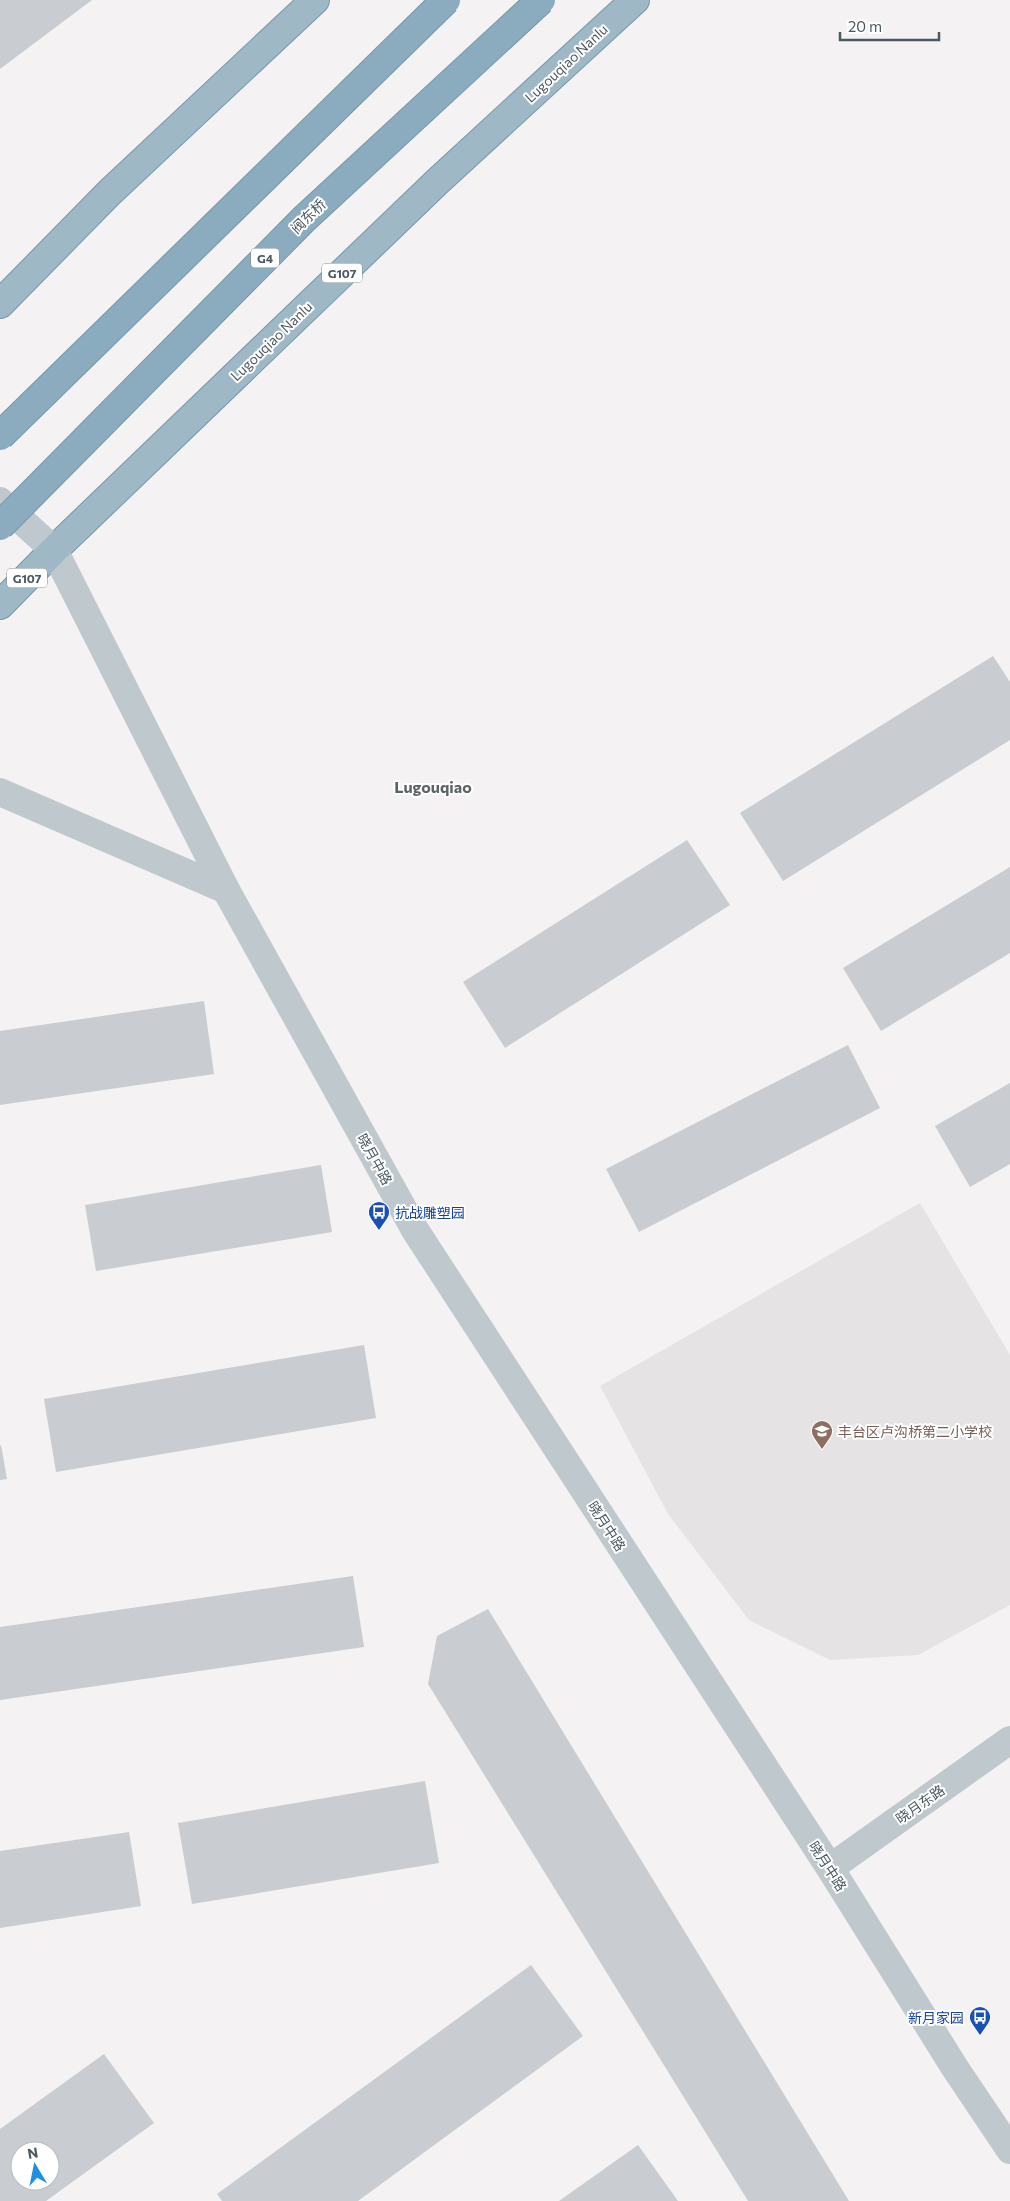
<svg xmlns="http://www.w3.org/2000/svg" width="1010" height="2201" font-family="Commissioner,'Noto Sans SC',sans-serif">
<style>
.education{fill:#e5e3e4}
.building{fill:#c9cdd1;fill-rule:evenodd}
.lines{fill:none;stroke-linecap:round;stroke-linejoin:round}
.trunk-casing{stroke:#7697aa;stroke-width:30}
.tertiary{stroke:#bec8cd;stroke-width:28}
.trunk{stroke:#9eb8c6;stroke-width:28}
.motorway-bridge-casing{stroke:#7697aa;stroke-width:30;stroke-linecap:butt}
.motorway-bridge{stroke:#8bacbe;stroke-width:28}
.labels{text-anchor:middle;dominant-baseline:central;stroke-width:4;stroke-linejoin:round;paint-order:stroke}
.shield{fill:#fff;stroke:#808a8f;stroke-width:1}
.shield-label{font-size:12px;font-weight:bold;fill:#4a585f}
.street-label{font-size:14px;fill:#4a585f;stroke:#fff}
.transit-label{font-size:14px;fill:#164399;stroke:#fff;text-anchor:start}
.education-label{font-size:14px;fill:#785e54;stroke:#fff;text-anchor:start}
.quarter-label{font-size:16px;font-weight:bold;fill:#5e6366;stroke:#fff}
</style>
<rect width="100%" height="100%" fill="#f4f2f2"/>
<polygon class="education" points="920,1203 1010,1355 1010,1605 918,1655 830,1660 749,1620 668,1514 600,1386"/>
<g class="building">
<polygon points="0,0 92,0 0,69"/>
<polygon points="993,656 1010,682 1010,740 783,881 740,813"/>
<polygon points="687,840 730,905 505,1048 463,982"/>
<polygon points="1010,867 1010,953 881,1031 843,968"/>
<polygon points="204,1001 214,1074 0,1105 0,1031"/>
<polygon points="848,1045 880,1108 639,1232 606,1169"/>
<polygon points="1010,1083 1010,1164 970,1187 935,1126"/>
<polygon points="321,1165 332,1232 96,1271 85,1205"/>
<polygon points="364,1345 376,1418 56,1472 44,1399"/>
<polygon points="1,1445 7,1479 0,1480 0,1446"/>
<polygon points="353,1576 364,1647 0,1700 0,1627"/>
<polygon points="488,1609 849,2201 748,2201 428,1684 437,1636"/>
<polygon points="425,1781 439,1863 192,1904 178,1823"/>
<polygon points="129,1832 141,1906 0,1928 0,1851"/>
<polygon points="531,1965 583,2036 358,2201 222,2201 217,2194"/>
<path d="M 104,2054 L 154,2123 L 46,2201 L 0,2201 L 0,2129 ZM 20,2151 L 50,2151 L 50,2181 L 20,2181 Z"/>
<polygon points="638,2145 678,2201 559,2201"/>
</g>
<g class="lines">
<g class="trunk-casing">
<g id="trunk">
<polyline points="0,304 109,193 315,0"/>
<polyline points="0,605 54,550 438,181 635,0"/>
</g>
</g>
<g class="tertiary">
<polyline points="0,501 54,550 226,890 415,1230 830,1868 955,2068 1010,2150"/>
<polyline points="0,792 226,890"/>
<polyline points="830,1868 1010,1740"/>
</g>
<use href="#trunk" class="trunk"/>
<g class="motorway-bridge-casing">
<g id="motorway-bridge">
<polyline points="0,436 446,0"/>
<polyline points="0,526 304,219 541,0"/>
</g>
</g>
<use href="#motorway-bridge" class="motorway-bridge"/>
</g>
<defs>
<g id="bus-pin" transform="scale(1.125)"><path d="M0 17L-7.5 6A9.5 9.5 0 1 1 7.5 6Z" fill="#1a4fb4" stroke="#fff"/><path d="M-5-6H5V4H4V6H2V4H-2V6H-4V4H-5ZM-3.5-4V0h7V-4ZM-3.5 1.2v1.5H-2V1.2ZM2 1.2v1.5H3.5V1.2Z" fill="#fff"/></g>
<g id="school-pin" transform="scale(1.125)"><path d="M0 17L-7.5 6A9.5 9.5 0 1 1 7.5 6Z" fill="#8d6e63" stroke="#fff"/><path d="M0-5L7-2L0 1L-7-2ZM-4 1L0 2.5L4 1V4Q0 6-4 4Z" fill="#fff"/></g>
</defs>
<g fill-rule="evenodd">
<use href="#bus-pin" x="379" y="1212"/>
<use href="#school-pin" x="822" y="1431"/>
<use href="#bus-pin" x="980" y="2017"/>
</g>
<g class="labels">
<g class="shield">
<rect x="251" y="248.5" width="28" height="19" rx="4"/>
<rect x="322" y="263.5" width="40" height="19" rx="4"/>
<rect x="7" y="568.5" width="40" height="19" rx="4"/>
</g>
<g class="shield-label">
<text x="265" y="258">G4</text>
<text x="342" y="273">G107</text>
<text x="27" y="578">G107</text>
</g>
<g class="street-label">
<text transform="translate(566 63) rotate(-43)">Lugouqiao Nanlu</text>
<text transform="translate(308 216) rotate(-44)">阀东桥</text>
<text transform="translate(271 341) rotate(-44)">Lugouqiao Nanlu</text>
<text transform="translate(375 1159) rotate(61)">晓月中路</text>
<text transform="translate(607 1526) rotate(57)">晓月中路</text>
<text transform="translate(920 1804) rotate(-35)">晓月东路</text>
<text transform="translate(828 1866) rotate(57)">晓月中路</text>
</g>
<g class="transit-label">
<text x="395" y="1212">抗战雕塑园</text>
<text x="964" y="2017" text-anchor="end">新月家园</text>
</g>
<g class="education-label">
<text x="838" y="1431">丰台区卢沟桥第二小学校</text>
</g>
<g class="quarter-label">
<text x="433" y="786">Lugouqiao</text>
</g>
</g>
<g transform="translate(35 2166) rotate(350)"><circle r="24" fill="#ffffff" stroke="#b7bcbf"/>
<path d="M0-4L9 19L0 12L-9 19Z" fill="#1f90e1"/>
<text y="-8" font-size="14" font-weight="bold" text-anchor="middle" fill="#4a585f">N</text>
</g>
<path d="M840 32v8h99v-8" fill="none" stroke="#4a585f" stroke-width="2.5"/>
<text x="848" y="32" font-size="15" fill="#4a585f" stroke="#ffffff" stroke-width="4" paint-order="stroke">20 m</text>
</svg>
